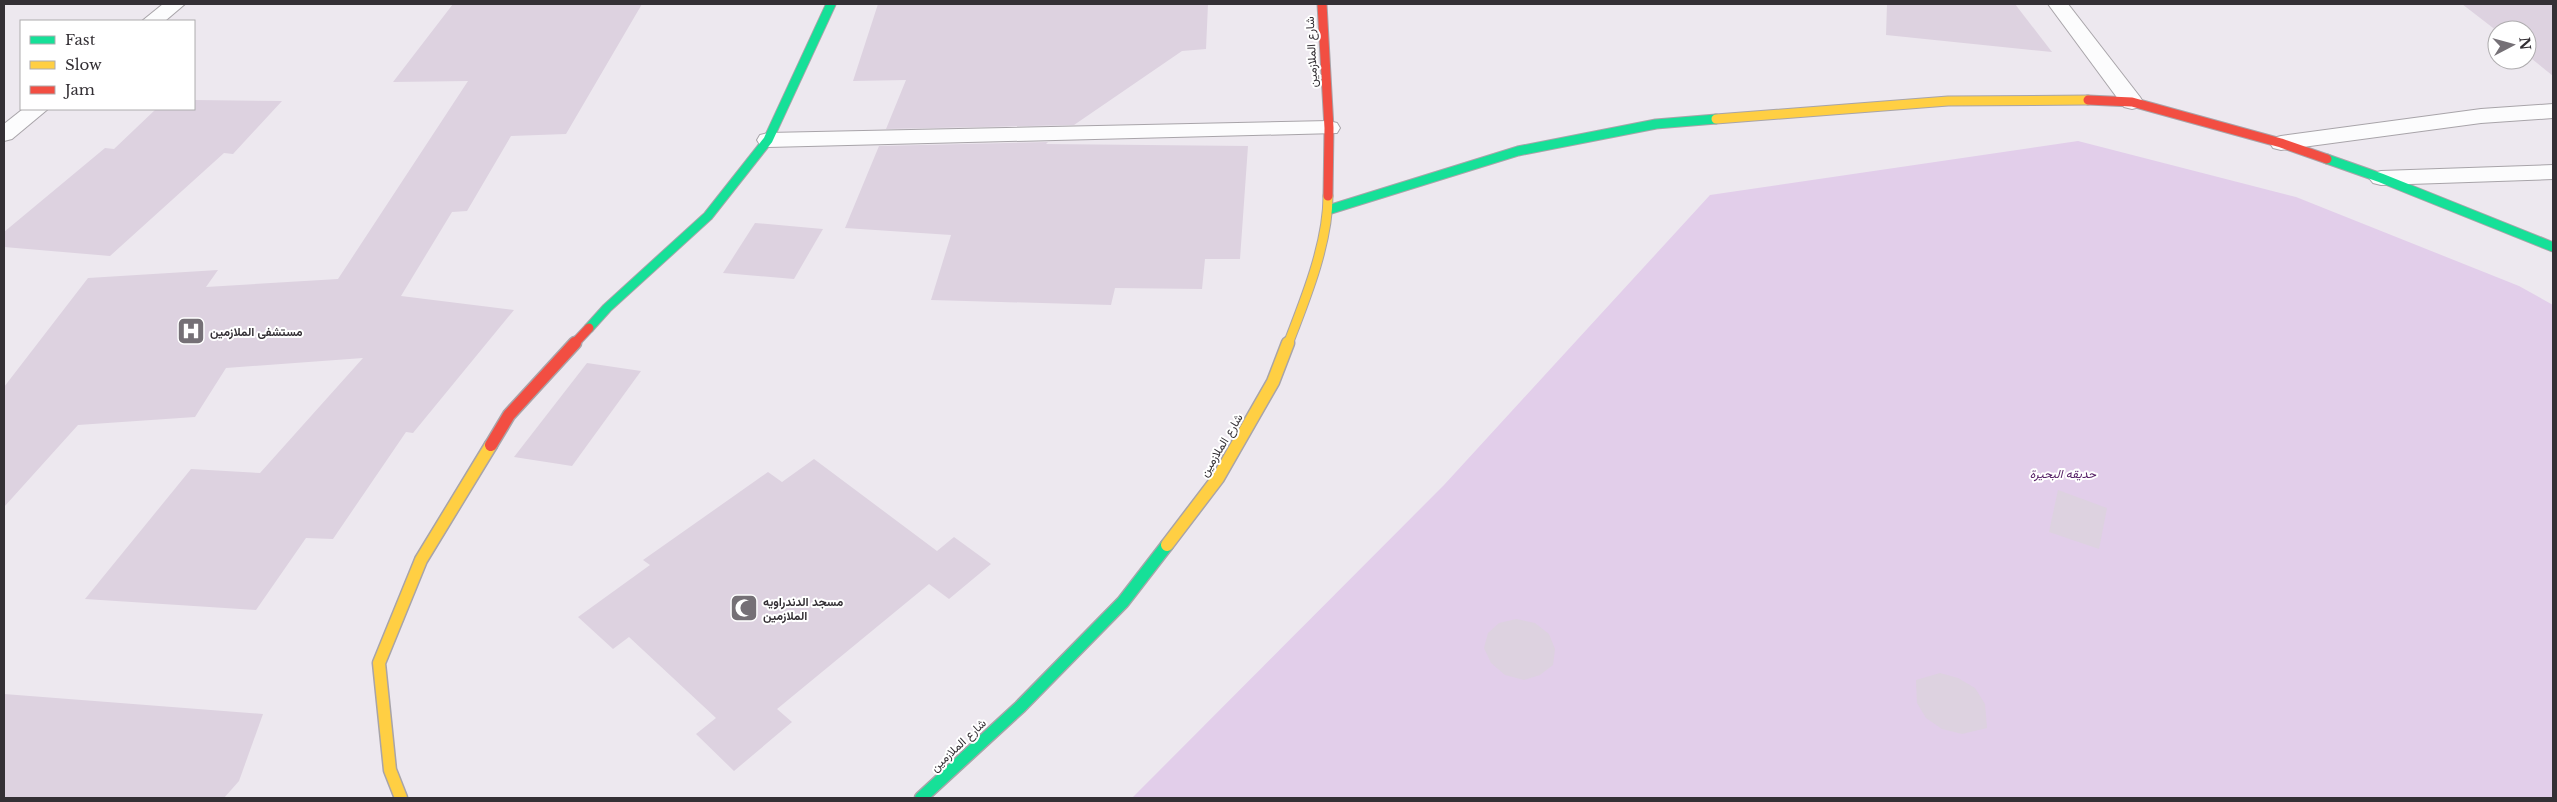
<svg xmlns="http://www.w3.org/2000/svg" width="2557" height="802" font-family="'Libre Baskerville',Vazirmatn,serif">
<style>
.green{fill:#e2ceea}
.building{fill:#ddd2e0}
.lines{fill:none;stroke-linecap:round;stroke-linejoin:round}
.street-casing{stroke:#a8a4a9;stroke-width:2}
.fast-far1-casing{stroke:#a8a4a9;stroke-width:11}
.fast-casing{stroke:#a8a4a9;stroke-width:15}
.slow-far1-casing{stroke:#a8a4a9;stroke-width:11}
.slow-casing{stroke:#a8a4a9;stroke-width:15}
.jam-far1-casing{stroke:#a8a4a9;stroke-width:11}
.jam-casing{stroke:#a8a4a9;stroke-width:15}
.street{fill:#fcfcfd;fill-rule:evenodd}
.fast-far1{stroke:#16e098;stroke-width:9}
.fast{stroke:#16e098;stroke-width:12}
.slow-far1{stroke:#ffcf43;stroke-width:9}
.slow{stroke:#ffcf43;stroke-width:12}
.jam-far1{stroke:#f24e42;stroke-width:9}
.jam{stroke:#f24e42;stroke-width:12}
.labels{text-anchor:middle;dominant-baseline:central;stroke-width:4;stroke-linejoin:round;paint-order:stroke}
.street-label{font-size:12px;fill:#343035;stroke:#fff}
.poi-label{font-size:12px;font-weight:bold;fill:#343035;stroke:#fff;text-anchor:start}
.park-label{font-size:12px;font-style:italic;fill:#572267;stroke:#fff}
</style>
<rect width="100%" height="100%" fill="#ede8ef"/>
<polygon class="green" points="2078,141 2296,197 2519,286 2553,305 2553,798 1132,798 1444,485 1710,195"/>
<g class="building">
<polygon points="453,4 642,4 566,134 511,136 467,211 452,212 401,296 514,310 413,433 406,432 333,539 306,538 256,610 85,599 191,469 260,473 363,358 226,368 195,417 78,425 4,507 4,387 88,278 218,270 206,287 338,279 468,81 393,82"/>
<polygon points="878,4 1208,4 1206,49 1182,51 1074,125 886,129 906,80 853,81"/>
<polygon points="1887,4 2015,4 2052,52 1886,35"/>
<polygon points="2462,4 2553,4 2553,76 2527,55 2527,30 2497,31"/>
<polygon points="194,100 282,101 233,154 224,153 110,256 4,247 4,232 105,148 114,149 156,109 194,109"/>
<polygon points="1048,142 1046,144 1248,146 1240,259 1205,259 1202,289 1115,288 1111,305 931,300 951,235 845,228 879,146"/>
<polygon points="755,223 823,229 794,279 723,273"/>
<polygon points="587,363 641,371 572,466 514,457"/>
<polygon points="814,459 937,551 954,537 991,564 949,599 929,584 777,709 792,722 734,771 696,734 716,718 629,637 613,649 578,617 650,565 643,560 768,472 782,482"/>
<polygon points="2058,490 2107,508 2099,549 2049,532"/>
<polygon points="1516,619 1535,623 1549,634 1555,649 1553,665 1540,675 1524,680 1505,675 1491,663 1484,648 1488,633 1499,623"/>
<polygon points="1940,673 1958,678 1975,688 1985,704 1987,728 1962,734 1942,729 1926,718 1917,703 1916,680"/>
<polygon points="4,694 263,714 239,781 224,798 4,798"/>
</g>
<g class="lines">
<g class="street-casing">
<g id="street">
<polygon points="163,4 185,4 165,21 142,21"/>
<polygon points="2048,4 2068,4 2140,97 2143,102 2140,107 2132,109 2124,107"/>
<polygon points="2553,104 2553,118 2481,123 2281,150 2273,148 2270,143 2273,138 2281,136 2481,109"/>
<polygon points="23,109 48,109 12,139 4,141 4,124"/>
<polygon points="1329,121 1337,123 1340,128 1337,133 768,147 760,145 757,140 760,135 768,133"/>
<polygon points="2553,165 2553,179 2381,185 2373,183 2369,178 2373,173 2381,171"/>
</g>
</g>
<g class="fast-far1-casing">
<g id="fast-far1">
<polyline points="2327,159 2381,178 2553,247"/>
<polyline points="1328,210 1518,151 1656,124 1716,119"/>
<polyline points="589,328 607,308 708,216 768,140 831,4"/>
</g>
</g>
<g class="fast-casing">
<polyline id="fast" points="921,798 1020,707 1123,602 1167,545"/>
</g>
<g class="slow-far1-casing">
<g id="slow-far1">
<polyline points="1716,119 1948,101 2088,100"/>
<path d="M 1288,344 C 1305,300 1328,244 1328,196"/>
</g>
</g>
<g class="slow-casing">
<g id="slow">
<polyline points="1167,545 1218,478 1273,382 1288,343"/>
<polyline points="401,798 390,770 379,663 421,560 491,445"/>
</g>
</g>
<g class="jam-far1-casing">
<g id="jam-far1">
<polyline points="1322,4 1329,128 1328,196"/>
<polyline points="2088,100 2132,102 2281,143 2327,159"/>
<polyline points="574,344 589,328"/>
</g>
</g>
<g class="jam-casing">
<polyline id="jam" points="491,445 509,415 575,343"/>
</g>
<use href="#street" class="street"/>
<use href="#fast-far1" class="fast-far1"/>
<use href="#fast" class="fast"/>
<use href="#slow-far1" class="slow-far1"/>
<use href="#slow" class="slow"/>
<use href="#jam-far1" class="jam-far1"/>
<use href="#jam" class="jam"/>
</g>
<defs>
<g id="hospital-square" transform="scale(1.4375)"><rect x="-9" y="-9" width="18" height="18" rx="4" fill="#757076" stroke="#fff"/><path d="M-5-5h3v3.5h4V-5h3V5h-3V1.5h-4V5h-3Z" fill="#fff"/></g>
<g id="mosque-square" transform="scale(1.4375)"><rect x="-9" y="-9" width="18" height="18" rx="4" fill="#757076" stroke="#fff"/><path d="M3.5-4.9A6 6 0 1 0 3.5 4.9A5 5 0 1 1 3.5-4.9Z" fill="#fff"/></g>
</defs>
<g fill-rule="evenodd">
<use href="#hospital-square" x="191" y="331"/>
<use href="#mosque-square" x="744" y="608"/>
</g>
<g class="labels">
<g class="street-label">
<text transform="translate(1311 52) rotate(-93)">شارع الملازمين</text>
<text transform="translate(1221 445) rotate(-59)">شارع الملازمين</text>
<text transform="translate(958 745) rotate(-43)">شارع الملازمين</text>
</g>
<g class="poi-label">
<text x="210" y="331">مستشفى الملازمين</text>
<text x="763" y="601">مسجد الدندراويه<tspan x="763" dy="14">الملازمين</tspan></text>
</g>
<g class="park-label">
<text x="2063" y="473">حديقه البحيرة</text>
</g>
</g>
<rect width="2557" height="802" fill="none" stroke="#343035" stroke-width="10"/>
<rect x="20" y="20" width="175" height="90" fill="#ffffff" stroke="#aeacae"/>
<rect x="30" y="36" width="25" height="8" fill="#16e098" stroke="#aeacae"/>
<text x="65" y="45" font-size="15" fill="#343035">Fast</text>
<rect x="30" y="61" width="25" height="8" fill="#ffcf43" stroke="#aeacae"/>
<text x="65" y="70" font-size="15" fill="#343035">Slow</text>
<rect x="30" y="86" width="25" height="8" fill="#f24e42" stroke="#aeacae"/>
<text x="65" y="95" font-size="15" fill="#343035">Jam</text>
<g transform="translate(2512 45) rotate(84)"><circle r="24" fill="#ffffff" stroke="#aeacae"/>
<path d="M0-4L9 19L0 12L-9 19Z" fill="#757076"/>
<text y="-8" font-size="14" font-weight="bold" text-anchor="middle" fill="#343035">N</text>
</g>
</svg>
